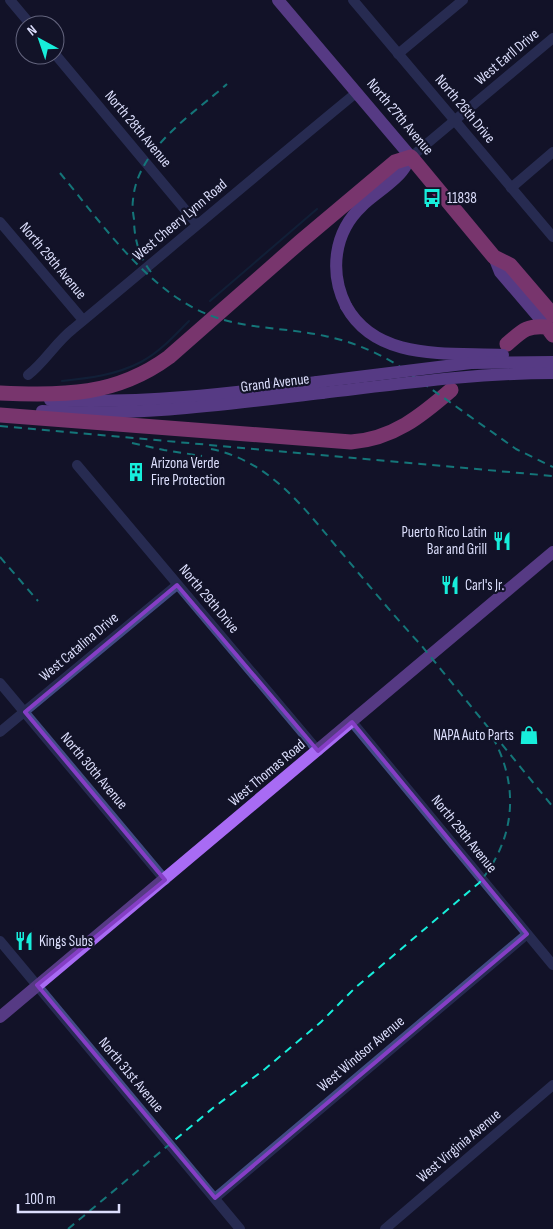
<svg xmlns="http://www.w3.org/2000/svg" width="553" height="1229" font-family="'Sofia Sans Condensed',sans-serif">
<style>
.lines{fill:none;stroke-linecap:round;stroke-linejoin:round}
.stream{stroke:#112f49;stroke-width:2}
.minor{stroke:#414b84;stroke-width:10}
.major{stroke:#a86bf4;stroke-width:12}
.highway{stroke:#f360c2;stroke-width:15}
.rail{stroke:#17eedb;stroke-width:2;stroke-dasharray:8 6;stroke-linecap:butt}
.major-bridge{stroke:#a86bf4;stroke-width:12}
.marked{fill:none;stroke:#853ec5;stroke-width:4;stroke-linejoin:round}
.labels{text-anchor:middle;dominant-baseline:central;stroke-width:4.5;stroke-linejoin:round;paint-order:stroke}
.street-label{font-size:15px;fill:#dcdefc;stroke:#121328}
.poi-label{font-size:15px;fill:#dcdefc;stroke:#121328;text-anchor:start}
</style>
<rect width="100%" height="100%" fill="#121328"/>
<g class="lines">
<g class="stream">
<polyline points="210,301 317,209"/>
<path d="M 62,381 C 90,378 116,375 141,362 C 160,352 174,336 189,321"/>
</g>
<g class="minor">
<polyline points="10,0 31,25"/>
<polyline points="353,0 553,237"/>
<polyline points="55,54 197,224"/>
<polyline points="398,54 463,0"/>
<polyline points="411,157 553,38"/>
<polyline points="511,188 553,152"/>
<polyline points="0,222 83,320"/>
<path d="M 28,375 C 45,362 56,342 73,329 C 168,250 261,171 356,93"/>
<polyline points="77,465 318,751"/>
<polyline points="0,683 165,880"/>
<polyline points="352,722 553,965"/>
<polyline points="0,732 177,585"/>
<polyline points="0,941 240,1229"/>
<polyline points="215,1198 527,934"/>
<polyline points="385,1229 553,1085"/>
</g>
<g class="major">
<path d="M 278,0 L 411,157 C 408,161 406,166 403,170 C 395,182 373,195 362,206 C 334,232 329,272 346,306"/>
<polyline points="494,257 500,272 547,327"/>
<path d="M 50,400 C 140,404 228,394 317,382"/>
<path d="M 42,411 C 137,417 229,404 322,393"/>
<polyline points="0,1017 553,552"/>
</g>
<g class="highway">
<path d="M 507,344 C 522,331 526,325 547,327 L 553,335"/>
<path d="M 0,393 C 63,396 116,396 169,357 L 300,242 L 395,162 L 411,157 L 494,257 L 510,265 L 553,315"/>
<path d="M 0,415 L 351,442 C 393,439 421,416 451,390"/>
</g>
<g class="rail">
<path d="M 60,173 C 105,227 156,304 228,321 C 260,329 293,329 325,336 C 350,341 374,351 396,364 L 516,449 L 553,467"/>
<path d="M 151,272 C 139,257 134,238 134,219 C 133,213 132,206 133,200 C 137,149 192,115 227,84"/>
<polyline points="0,426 553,476"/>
<polyline points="132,443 164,450 202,456"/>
<path d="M 211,449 C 270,461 304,508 341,552 C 367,583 393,615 421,645 L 553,807"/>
<polyline points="0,557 38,601"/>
<path d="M 68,1229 L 213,1108 L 265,1069 L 321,1022 L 355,988 L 479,883 C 517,837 520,782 489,731"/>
</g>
<g class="major-bridge">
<path d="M 346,306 C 377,362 448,352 503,355"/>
<polyline points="317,382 471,363 553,362"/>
<path d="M 322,393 C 399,384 475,373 553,373"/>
</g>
</g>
<path d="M0 0H553V1229H0ZM 177,585 L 318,751 L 352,722 L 527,934 L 215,1198 L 37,985 L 165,880 L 25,712 Z" fill="#121328" fill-opacity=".55" fill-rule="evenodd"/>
<path class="marked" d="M 177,585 L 318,751 L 352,722 L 527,934 L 215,1198 L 37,985 L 165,880 L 25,712 Z"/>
<defs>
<g id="bus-bare" transform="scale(1.5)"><path d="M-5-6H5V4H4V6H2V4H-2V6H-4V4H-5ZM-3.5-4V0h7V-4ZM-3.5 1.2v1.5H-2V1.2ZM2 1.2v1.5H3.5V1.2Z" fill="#17eedb" stroke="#121328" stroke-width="2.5" paint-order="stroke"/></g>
<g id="building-bare" transform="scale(1.5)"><path d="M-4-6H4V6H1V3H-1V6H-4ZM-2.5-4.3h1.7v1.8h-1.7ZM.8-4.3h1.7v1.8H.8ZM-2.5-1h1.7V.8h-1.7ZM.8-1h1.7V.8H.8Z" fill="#17eedb" stroke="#121328" stroke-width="2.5" paint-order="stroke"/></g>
<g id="restaurant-bare" transform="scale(1.5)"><path d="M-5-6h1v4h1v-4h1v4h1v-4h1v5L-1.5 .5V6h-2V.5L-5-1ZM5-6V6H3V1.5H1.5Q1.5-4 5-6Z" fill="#17eedb" stroke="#121328" stroke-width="2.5" paint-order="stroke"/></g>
<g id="shop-bare" transform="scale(1.5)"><path d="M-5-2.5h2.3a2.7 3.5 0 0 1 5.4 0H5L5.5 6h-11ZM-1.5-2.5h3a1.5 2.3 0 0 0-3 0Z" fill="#17eedb" stroke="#121328" stroke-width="2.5" paint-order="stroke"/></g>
</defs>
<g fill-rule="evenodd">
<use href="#bus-bare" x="432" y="198"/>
<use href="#building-bare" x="136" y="472"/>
<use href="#restaurant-bare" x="502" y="541"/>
<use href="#restaurant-bare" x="450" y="585"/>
<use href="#shop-bare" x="529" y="735"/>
<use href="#restaurant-bare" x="24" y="941"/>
</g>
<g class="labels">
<g class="street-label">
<text transform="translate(507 57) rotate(-40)">West Earll Drive</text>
<text transform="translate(465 109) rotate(50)">North 26th Drive</text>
<text transform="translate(400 117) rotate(50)">North 27th Avenue</text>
<text transform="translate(138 129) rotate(50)">North 28th Avenue</text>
<text transform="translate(180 220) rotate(-40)">West Cheery Lynn Road</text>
<text transform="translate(53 261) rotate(50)">North 29th Avenue</text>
<text transform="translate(275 383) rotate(-7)">Grand Avenue</text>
<text transform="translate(209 599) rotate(50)">North 29th Drive</text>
<text transform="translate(79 647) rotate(-40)">West Catalina Drive</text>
<text transform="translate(94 771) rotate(50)">North 30th Avenue</text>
<text transform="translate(267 773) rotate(-40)">West Thomas Road</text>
<text transform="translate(464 834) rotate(51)">North 29th Avenue</text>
<text transform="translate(361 1054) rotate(-40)">West Windsor Avenue</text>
<text transform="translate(131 1075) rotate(50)">North 31st Avenue</text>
<text transform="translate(459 1146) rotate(-40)">West Virginia Avenue</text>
</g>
<g class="poi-label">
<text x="447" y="198">11838</text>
<text x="151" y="463">Arizona Verde<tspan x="151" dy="17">Fire Protection</tspan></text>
<text x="487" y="532" text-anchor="end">Puerto Rico Latin<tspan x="487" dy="17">Bar and Grill</tspan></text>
<text x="465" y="585">Carl's Jr.</text>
<text x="514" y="735" text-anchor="end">NAPA Auto Parts</text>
<text x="39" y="941">Kings Subs</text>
</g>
</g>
<g transform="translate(40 40) rotate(320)"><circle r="24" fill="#121328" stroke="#63647d"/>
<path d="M0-4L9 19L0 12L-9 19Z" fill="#17eedb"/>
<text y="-8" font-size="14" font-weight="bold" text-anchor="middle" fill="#dcdefc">N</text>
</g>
<path d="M18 1204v8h101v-8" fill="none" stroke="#dcdefc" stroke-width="2.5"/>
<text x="25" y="1204" font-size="15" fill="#dcdefc" stroke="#121328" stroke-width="4" paint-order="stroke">100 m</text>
</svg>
